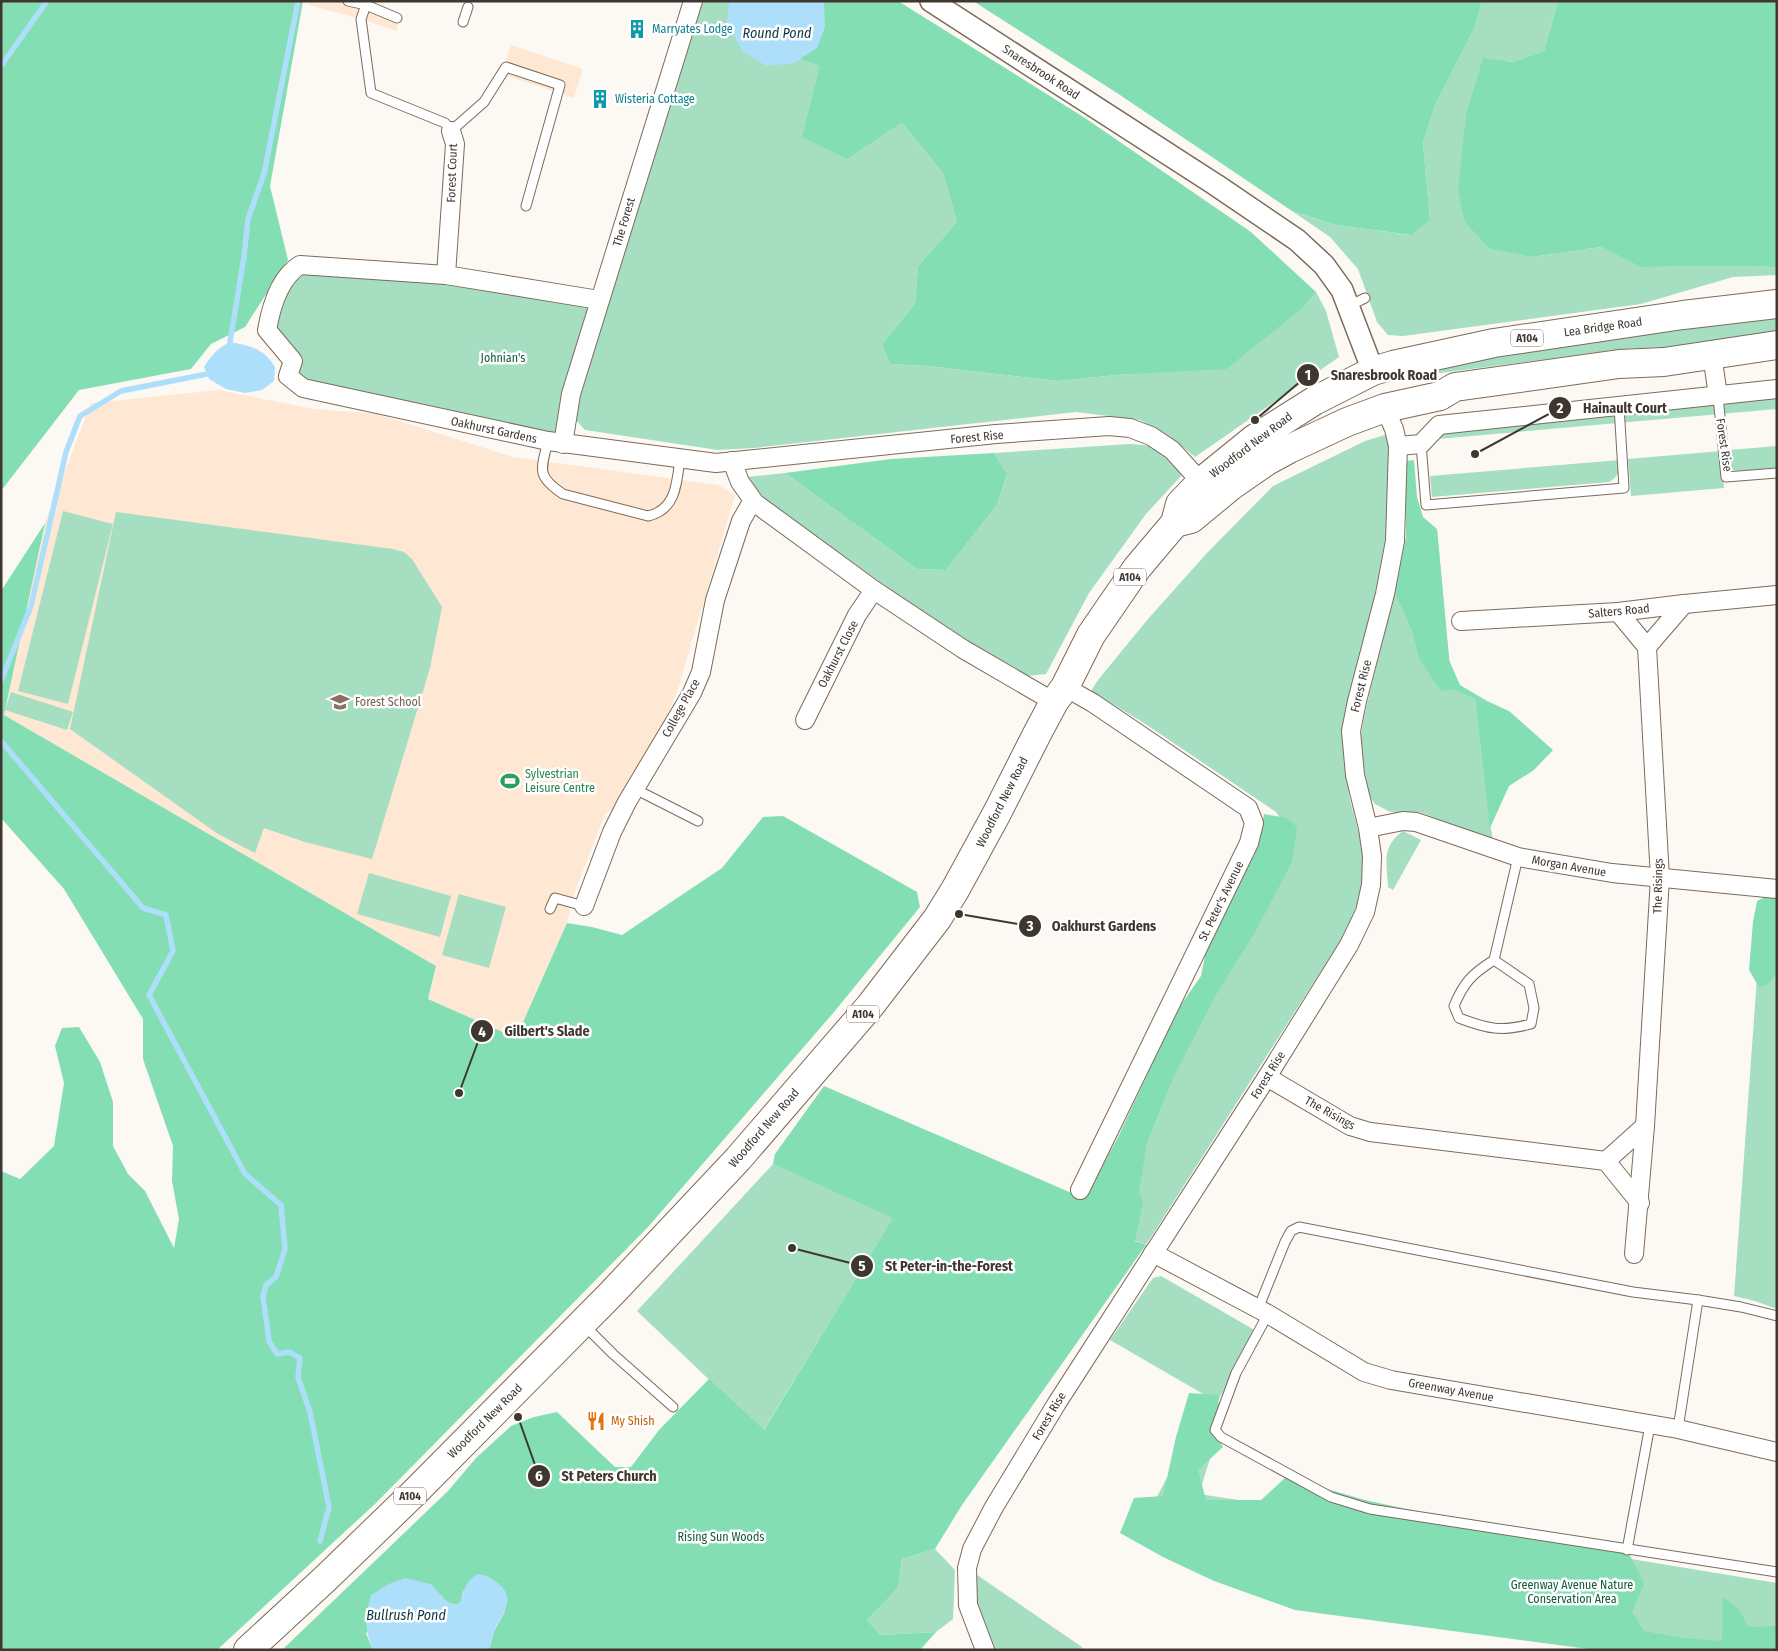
<svg xmlns="http://www.w3.org/2000/svg" width="1778" height="1651" font-family="'Fira Sans Condensed',sans-serif">
<style>
.built{fill:#fee8d3}
.green{fill:#a5dec1}
.forest{fill:#84deb4}
.water{fill:#addffa}
.lines{fill:none;stroke-linecap:round;stroke-linejoin:round}
.stream{stroke:#addffa;stroke-width:5.5}
.service-casing{stroke:#7d6b58;stroke-width:11}
.minor-casing{stroke:#7d6b58;stroke-width:20}
.tertiary-casing{stroke:#7d6b58;stroke-width:24}
.primary-casing{stroke:#7d6b58;stroke-width:30}
.service{stroke:#fff;stroke-width:9}
.minor{stroke:#fff;stroke-width:18}
.tertiary{stroke:#fff;stroke-width:21}
.primary{stroke:#fff;stroke-width:28}
.labels{text-anchor:middle;dominant-baseline:central;stroke-width:5;stroke-linejoin:round;paint-order:stroke}
.shield{fill:#fff;stroke:#79736d;stroke-width:1}
.shield-label{font-size:11px;font-weight:bold;fill:#3f372f}
.culture-label{font-size:12px;fill:#0d838f;stroke:#fff;text-anchor:start}
.street-label{font-size:12px;fill:#3f372f;stroke:#fff}
.park-label{font-size:12px;fill:#12593e;stroke:#fff}
.education-label{font-size:12px;fill:#785e54;stroke:#fff;text-anchor:start}
.leisure-label{font-size:12px;fill:#27864d;stroke:#fff;text-anchor:start}
.food-label{font-size:12px;fill:#c56008;stroke:#fff;text-anchor:start}
.water-label{font-size:14px;font-style:italic;fill:#0d3548;stroke:#fff}
.leader{fill:none;stroke:#3f372f;stroke-width:2}
.callout-dot{fill:#3f372f;stroke:#fff;stroke-width:2}
.mark-label{font-size:15px;text-anchor:middle;font-weight:bold;fill:#fff}
.callout-label{font-size:14px;text-anchor:middle;font-weight:bold;fill:#3f372f;stroke:#fff;stroke-width:5;stroke-linejoin:round;paint-order:stroke}
</style>
<rect width="100%" height="100%" fill="#fcf8f4"/>
<g class="built">
<polygon points="309,1 356,1 402,15 396,31 361,19 309,5"/>
<polygon points="511,45 583,69 574,98 501,74"/>
<polygon points="219,390 314,409 377,414 513,457 718,485 735,495 678,689 653,750 614,808 605,814 574,894 567,923 516,1038 428,999 436,966 4,715 45,523 91,403"/>
</g>
<g class="green">
<polygon points="700,1 727,1 743,41 820,66 848,159 902,123 943,173 957,222 918,266 915,304 882,344 890,364 928,366 1058,381 1127,374 1304,307 1316,292 1326,311 1339,357 1195,457 1178,443 1140,420 1076,412 754,448 718,450 585,430 574,418 573,400"/>
<polygon points="1482,1 1558,1 1544,51 1513,62 1483,59 1532,257 1601,247 1640,267 1762,266 1777,268 1777,275 1733,277 1641,304 1403,336 1388,335 1377,322 1358,269 1330,237 1292,211 1336,225 1410,235 1430,220 1423,143 1436,103 1475,27"/>
<polygon points="300,265 599,300 563,444 303,388 293,361 267,330"/>
<path d="M 1777,318 L 1777,337 L 1694,346 L 1622,349 L 1433,374 L 1431,369 C 1545,343 1661,331 1777,318 Z"/>
<polygon points="1777,389 1777,409 1426,440 1439,425"/>
<polygon points="1388,434 1392,478 1385,544 1377,596 1344,733 1344,760 1350,800 1359,834 1366,867 1360,895 1349,927 1146,1245 1081,1218 1286,828 1276,812 1144,723 1091,691 1098,680 1148,619 1207,553 1273,486 1365,441"/>
<polygon points="1130,444 1154,446 1182,475 1146,514 1089,593 1046,674 1028,676 933,620 765,499 747,477 785,473 917,569 946,570 997,505 1007,476 994,453"/>
<polygon points="1777,446 1777,468 1740,471 1733,470 1730,464 1729,450"/>
<polygon points="1721,451 1724,488 1631,496 1628,459"/>
<path d="M 1620,460 C 1621,470 1618,477 1609,482 L 1432,497 L 1430,476 Z"/>
<polygon points="63,511 113,524 68,704 18,691"/>
<polygon points="116,512 393,549 404,552 412,559 442,607 430,668 372,859 305,842 264,828 255,853 218,834 70,729"/>
<polygon points="1437,529 1452,688 1475,699 1489,816 1493,841 1420,812 1396,813 1388,811 1375,804 1370,797 1360,750 1362,729 1366,708 1389,615 1406,538"/>
<polygon points="11,692 73,712 67,730 5,710"/>
<path d="M 1403,831 L 1421,840 L 1393,890 L 1388,887 C 1387,862 1381,847 1403,831 Z"/>
<polygon points="369,873 451,896 440,937 357,914"/>
<polygon points="459,894 506,907 489,968 442,955"/>
<polygon points="1763,894 1777,896 1777,1309 1755,1301 1734,1296"/>
<polygon points="773,1164 894,1217 763,1431 637,1311"/>
<polygon points="1161,1276 1258,1332 1217,1402 1110,1340 1153,1278"/>
<polygon points="1194,1426 1216,1439 1199,1494 1631,1559 1777,1583 1777,1650 1672,1650 1138,1533"/>
<polygon points="935,1549 955,1570 953,1619 936,1632 880,1635 867,1620 898,1588 902,1559"/>
<polygon points="967,1568 1082,1647 1081,1650 985,1650"/>
</g>
<g class="forest">
<polygon points="1,1 303,1 270,186 288,260 245,327 211,344 191,369 79,390 1,491"/>
<polygon points="727,1 898,1 1085,118 1251,232 1316,292 1304,307 1226,369 1127,374 1058,381 928,366 890,364 882,344 915,304 918,266 957,222 943,173 902,123 848,159 802,137 820,66 743,41"/>
<polygon points="973,1 1482,1 1475,27 1436,103 1423,143 1430,220 1411,235 1336,225 1292,211 1117,93"/>
<polygon points="1558,1 1777,1 1777,268 1762,266 1640,267 1601,247 1532,257 1489,248 1465,222 1458,191 1466,115 1483,58 1513,62 1544,51"/>
<polygon points="994,453 1007,475 997,505 946,570 917,569 785,473 891,459"/>
<polygon points="1414,460 1417,497 1423,517 1437,529 1449,660 1460,685 1487,701 1509,711 1553,750 1534,770 1509,786 1490,828 1475,699 1452,689 1441,691 1419,658 1412,630 1395,593 1406,538 1406,461"/>
<polygon points="45,523 4,715 436,966 428,999 516,1038 567,923 592,927 622,935 722,868 763,817 783,816 917,892 920,907 834,1012 648,1227 377,1502 217,1650 1,1650 1,1171 20,1179 54,1146 64,1083 55,1046 62,1028 79,1027 100,1062 113,1102 113,1146 128,1174 145,1191 174,1248 179,1219 172,1181 173,1146 143,1059 143,1019 64,889 1,818 1,591"/>
<polygon points="1264,814 1286,818 1297,827 1292,862 1254,934 1217,993 1174,1076 1147,1142 1139,1192 1143,1201 1135,1241 1146,1245 962,1505 935,1549 902,1559 898,1588 867,1620 880,1635 936,1632 920,1650 489,1650 494,1631 505,1611 463,1591 461,1602 456,1605 447,1602 430,1584 366,1633 373,1650 282,1650 448,1491 476,1458 511,1426 534,1417 557,1412 615,1467 631,1467 659,1430 709,1379 764,1430 893,1218 773,1164 775,1154 824,1086 1081,1197 1086,1196 1118,1137 1178,1009 1201,976 1209,935 1254,856 1261,832"/>
<polygon points="1765,897 1777,898 1777,973 1767,985 1759,987 1749,970 1753,922 1757,901"/>
<polygon points="1189,1393 1219,1395 1218,1414 1214,1431 1223,1447 1198,1470 1206,1500 1261,1500 1286,1477 1365,1500 1448,1518 1628,1551 1644,1584 1632,1612 1644,1631 1682,1638 1722,1641 1723,1597 1739,1609 1748,1627 1777,1626 1777,1650 1596,1650 1295,1610 1214,1581 1163,1557 1120,1533 1134,1498 1163,1496 1176,1437"/>
</g>
<g class="water">
<polygon points="729,1 824,1 825,27 817,48 794,63 767,66 742,51 727,24"/>
<path d="M 230,342 C 251,346 263,348 275,367 L 274,381 L 262,390 L 245,393 L 226,389 L 209,379 L 204,367 C 211,355 218,348 230,342 Z"/>
<path d="M 477,1574 C 486,1575 490,1577 498,1583 C 518,1600 501,1614 494,1631 C 492,1637 491,1644 489,1650 L 373,1650 C 364,1628 365,1618 371,1595 L 389,1584 L 405,1578 L 430,1584 L 447,1602 L 456,1605 L 461,1602 C 463,1589 467,1581 477,1574 Z"/>
</g>
<g class="lines">
<g class="stream">
<polyline points="1,66 47,1"/>
<polyline points="230,342 244,257 248,219 264,174 298,1"/>
<polyline points="1,681 31,606 66,452 80,416 121,391 207,374"/>
<polyline points="1,741 143,908 166,915 173,951 149,995 245,1174 281,1205 285,1249 276,1277 266,1285 263,1297 269,1341 277,1354 290,1352 300,1358 298,1377 310,1412 329,1507 320,1541"/>
</g>
<g class="service-casing">
<g id="service">
<polyline points="348,1 366,5 397,18"/>
<polyline points="366,5 361,19 371,93 445,123 451,131 484,102 506,67 560,85 526,206"/>
<polyline points="463,22 468,7"/>
<polyline points="1349,306 1365,298"/>
<polyline points="1718,396 1726,477 1777,473"/>
<path d="M 548,441 C 541,470 536,476 563,494 L 648,516 C 676,510 677,483 680,458"/>
<polyline points="1421,444 1426,505 1624,488 1619,406"/>
<polyline points="635,789 698,821"/>
<polyline points="550,909 555,898 584,906"/>
<path d="M 1494,960 L 1529,984 L 1534,1008 L 1531,1024 C 1501,1032 1488,1029 1459,1018 L 1454,1006 C 1464,982 1472,974 1494,960 L 1518,857"/>
<polyline points="1258,1309 1285,1242 1291,1231 1299,1227 1633,1292 1698,1300 1741,1307 1777,1316"/>
<polyline points="1268,1314 1236,1373 1215,1430 1221,1437 1331,1497 1370,1509 1777,1572"/>
<polyline points="585,1326 613,1354 673,1407"/>
<polyline points="1678,1429 1698,1300"/>
<polyline points="1627,1550 1650,1425"/>
</g>
</g>
<g class="minor-casing">
<g id="minor">
<polyline points="446,275 455,144 451,131"/>
<path d="M 599,300 L 446,275 L 300,265 C 279,278 271,307 267,330 L 293,361 L 288,376 L 303,388 L 548,441 L 716,463 L 996,434 L 1109,426 L 1130,428 L 1151,436 L 1172,450 L 1201,482"/>
<polyline points="1712,354 1718,396"/>
<polyline points="563,444 571,394 693,1"/>
<polyline points="1398,446 1421,444 1439,425 1777,389"/>
<polyline points="732,461 740,482 755,503 874,590 963,649 1054,702"/>
<polyline points="1618,612 1647,647 1660,878 1645,1126 1634,1254"/>
<polyline points="1461,621 1618,612 1684,604 1777,595"/>
<polyline points="1647,647 1684,604"/>
<polyline points="1065,687 1093,703 1248,808 1254,823 1249,843 1080,1190"/>
<polyline points="805,720 857,615 874,590"/>
<polyline points="1368,828 1403,821 1416,822 1518,857 1612,873 1777,889"/>
<polyline points="584,906 612,832 627,802 692,693 701,672 715,600 741,521 749,507 755,503"/>
<polyline points="1267,1077 1350,1126 1370,1132 1606,1161 1640,1203"/>
<polyline points="1606,1161 1645,1126"/>
<polyline points="1153,1253 1268,1314 1364,1372 1391,1380 1678,1429 1777,1452"/>
<polyline points="985,1650 968,1605 967,1568 972,1549 994,1507 1057,1403 1267,1077 1349,945 1365,912 1371,885 1372,856 1368,828 1355,775 1351,731 1357,701 1385,594 1395,541 1398,446 1394,429 1385,408"/>
</g>
</g>
<g class="tertiary-casing">
<polyline id="tertiary" points="931,1 1216,185 1297,240 1324,265 1342,290 1373,371"/>
</g>
<g class="primary-casing">
<g id="primary">
<polyline points="1175,523 1191,519 1231,486 1267,461 1289,449 1347,422 1385,408 1440,396 1455,387 1619,364 1664,362 1777,345"/>
<polyline points="248,1650 325,1579 415,1492 612,1293 738,1159 870,1006 937,919 955,890 997,813 1037,734 1054,702 1065,687 1091,635 1137,568 1175,523 1180,504 1201,482 1254,439 1314,401 1373,371 1393,365 1494,343 1683,315 1777,304"/>
</g>
</g>
<use href="#service" class="service"/>
<use href="#minor" class="minor"/>
<use href="#tertiary" class="tertiary"/>
<use href="#primary" class="primary"/>
</g>
<defs>
<g id="building-bare" transform="scale(1.5)"><path d="M-4-6H4V6H1V3H-1V6H-4ZM-2.5-4.3h1.7v1.8h-1.7ZM.8-4.3h1.7v1.8H.8ZM-2.5-1h1.7V.8h-1.7ZM.8-1h1.7V.8H.8Z" fill="#0f9aa8" stroke="#fff" stroke-width="2.5" paint-order="stroke"/></g>
<g id="school-bare" transform="scale(1.5)"><path d="M0-5L7-2L0 1L-7-2ZM-4 1L0 2.5L4 1V4Q0 6-4 4Z" fill="#8d6e63" stroke="#fff" stroke-width="2.5" paint-order="stroke"/></g>
<g id="stadium-bare" transform="scale(1.5)"><path d="M0-5a6.5 5 0 1 0 0 10a6.5 5 0 1 0 0-10ZM-3.5-1.8h7v3.6h-7Z" fill="#2e9e5b" stroke="#fff" stroke-width="2.5" paint-order="stroke"/></g>
<g id="restaurant-bare" transform="scale(1.5)"><path d="M-5-6h1v4h1v-4h1v4h1v-4h1v5L-1.5 .5V6h-2V.5L-5-1ZM5-6V6H3V1.5H1.5Q1.5-4 5-6Z" fill="#e8710a" stroke="#fff" stroke-width="2.5" paint-order="stroke"/></g>
</defs>
<g fill-rule="evenodd">
<use href="#building-bare" x="637" y="29"/>
<use href="#building-bare" x="600" y="99"/>
<use href="#school-bare" x="340" y="702"/>
<use href="#stadium-bare" x="510" y="781"/>
<use href="#restaurant-bare" x="596" y="1421"/>
</g>
<g class="labels">
<g class="shield">
<rect x="1511" y="329.5" width="32" height="17" rx="4"/>
<rect x="1114" y="568.5" width="32" height="17" rx="4"/>
<rect x="847" y="1005.5" width="32" height="17" rx="4"/>
<rect x="394" y="1487.5" width="32" height="17" rx="4"/>
</g>
<g class="shield-label">
<text x="1527" y="338">A104</text>
<text x="1130" y="577">A104</text>
<text x="863" y="1014">A104</text>
<text x="410" y="1496">A104</text>
</g>
<g class="culture-label">
<text x="652" y="29">Marryates Lodge</text>
<text x="615" y="99">Wisteria Cottage</text>
</g>
<g class="street-label">
<text transform="translate(1041 72) rotate(33)">Snaresbrook Road</text>
<text transform="translate(452 173) rotate(-88)">Forest Court</text>
<text transform="translate(624 222) rotate(-73)">The Forest</text>
<text transform="translate(1603 327) rotate(-8)">Lea Bridge Road</text>
<text transform="translate(494 430) rotate(12)">Oakhurst Gardens</text>
<text transform="translate(977 437) rotate(-5)">Forest Rise</text>
<text transform="translate(1251 445) rotate(-37)">Woodford New Road</text>
<text transform="translate(1724 445) rotate(82)">Forest Rise</text>
<text transform="translate(1619 611) rotate(-5)">Salters Road</text>
<text transform="translate(838 654) rotate(-63)">Oakhurst Close</text>
<text transform="translate(1361 686) rotate(-76)">Forest Rise</text>
<text transform="translate(681 708) rotate(-61)">College Place</text>
<text transform="translate(1002 802) rotate(-63)">Woodford New Road</text>
<text transform="translate(1569 866) rotate(10)">Morgan Avenue</text>
<text transform="translate(1658 886) rotate(-89)">The Risings</text>
<text transform="translate(1221 901) rotate(-64)">St. Peter's Avenue</text>
<text transform="translate(1268 1075) rotate(-58)">Forest Rise</text>
<text transform="translate(1330 1113) rotate(29)">The Risings</text>
<text transform="translate(764 1128) rotate(-49)">Woodford New Road</text>
<text transform="translate(1451 1390) rotate(10)">Greenway Avenue</text>
<text transform="translate(1049 1416) rotate(-59)">Forest Rise</text>
<text transform="translate(485 1421) rotate(-45)">Woodford New Road</text>
</g>
<g class="park-label">
<text x="503" y="358">Johnian's</text>
<text x="721" y="1537">Rising Sun Woods</text>
<text x="1572" y="1585">Greenway Avenue Nature<tspan x="1572" dy="14">Conservation Area</tspan></text>
</g>
<g class="education-label">
<text x="355" y="702">Forest School</text>
</g>
<g class="leisure-label">
<text x="525" y="774">Sylvestrian<tspan x="525" dy="14">Leisure Centre</tspan></text>
</g>
<g class="food-label">
<text x="611" y="1421">My Shish</text>
</g>
<g class="water-label">
<text x="777" y="33">Round Pond</text>
<text x="406" y="1615">Bullrush Pond</text>
</g>
</g>
<path class="leader" d="M1255 420L1308 375M1475 454L1560 408M959 914L1030 926M459 1093L482 1031M792 1248L862 1266M518 1417L539 1476"/>
<g class="callout-dot">
<circle cx="1255" cy="420" r="5"/>
<circle cx="1475" cy="454" r="5"/>
<circle cx="959" cy="914" r="5"/>
<circle cx="459" cy="1093" r="5"/>
<circle cx="792" cy="1248" r="5"/>
<circle cx="518" cy="1417" r="5"/>
<circle cx="1308" cy="375" r="12"/>
<circle cx="1560" cy="408" r="12"/>
<circle cx="1030" cy="926" r="12"/>
<circle cx="482" cy="1031" r="12"/>
<circle cx="862" cy="1266" r="12"/>
<circle cx="539" cy="1476" r="12"/>
</g>
<g class="mark-label">
<text x="1308" y="380">1</text>
<text x="1560" y="413">2</text>
<text x="1030" y="931">3</text>
<text x="482" y="1037">4</text>
<text x="862" y="1271">5</text>
<text x="539" y="1481">6</text>
</g>
<g class="callout-label">
<text x="1384" y="380">Snaresbrook Road</text>
<text x="1625" y="413">Hainault Court</text>
<text x="1104" y="931">Oakhurst Gardens</text>
<text x="547" y="1036">Gilbert's Slade</text>
<text x="949" y="1271">St Peter-in-the-Forest</text>
<text x="609" y="1481">St Peters Church</text>
</g>
<rect width="1778" height="1651" fill="none" stroke="#3f372f" stroke-width="5"/>
</svg>
